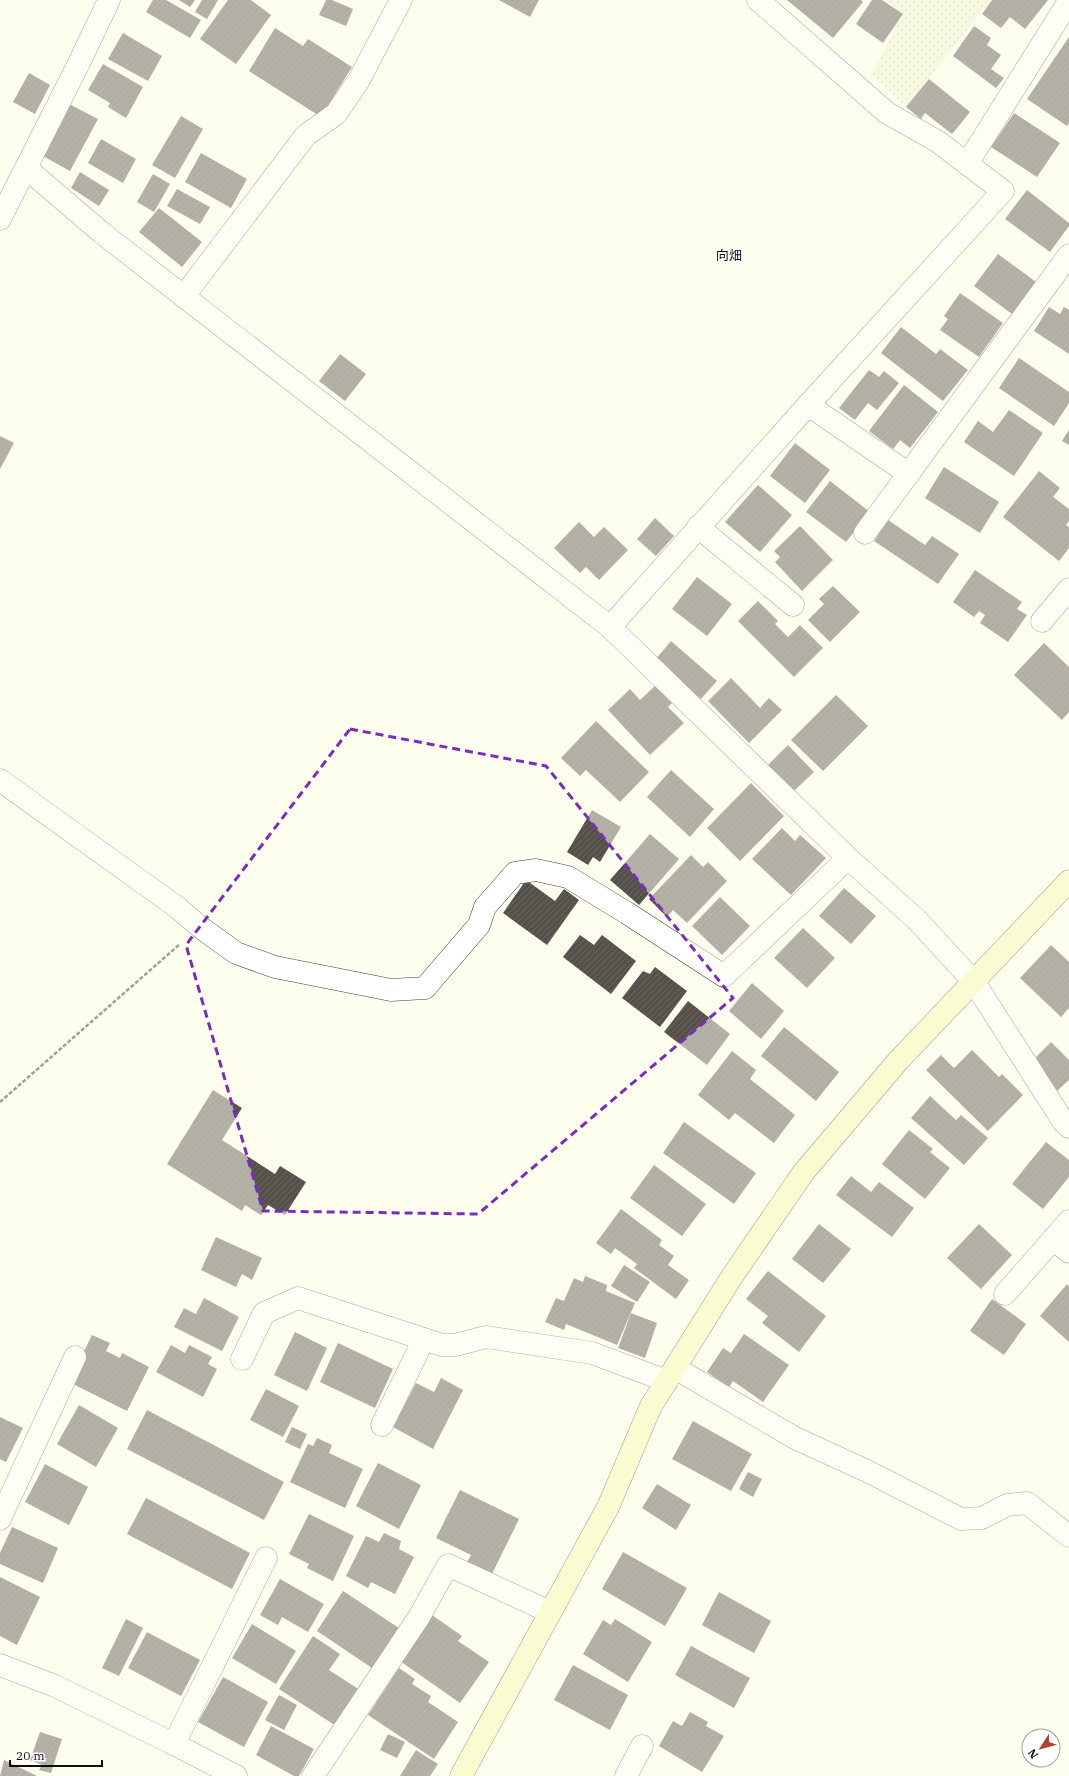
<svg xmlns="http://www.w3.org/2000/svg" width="1069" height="1776" font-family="'IBM Plex Serif','Noto Sans JP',serif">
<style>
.farmland{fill:url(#farmland-dots)}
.building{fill:url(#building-hatch)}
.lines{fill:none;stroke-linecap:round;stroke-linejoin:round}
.street-casing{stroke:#404040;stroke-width:23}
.secondary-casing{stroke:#2f2f2f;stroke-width:23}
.path{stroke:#2f2f2f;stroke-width:2.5;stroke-dasharray:4 2;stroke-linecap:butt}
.street{stroke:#fff;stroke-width:22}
.secondary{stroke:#f3faac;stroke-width:22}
.marked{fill:none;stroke:#7b2cbf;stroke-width:3;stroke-dasharray:8 5;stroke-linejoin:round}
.labels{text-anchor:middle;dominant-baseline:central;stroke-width:4;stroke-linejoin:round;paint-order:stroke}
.neighbourhood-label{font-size:13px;fill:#0d0d0d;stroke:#fff}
</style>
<defs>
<pattern id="farmland-dots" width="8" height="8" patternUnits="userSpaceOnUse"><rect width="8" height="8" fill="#eef2cf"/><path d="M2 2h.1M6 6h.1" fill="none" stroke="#cbceb1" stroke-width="1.8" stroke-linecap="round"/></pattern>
<pattern id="building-hatch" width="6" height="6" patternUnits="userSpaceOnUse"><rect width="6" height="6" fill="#55504a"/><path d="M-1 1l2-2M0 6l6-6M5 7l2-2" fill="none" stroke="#686460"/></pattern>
</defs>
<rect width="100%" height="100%" fill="#fefeee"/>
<polygon class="farmland" points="886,0 991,0 906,107 872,75 903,14"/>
<g class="building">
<polygon points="153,0 166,0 201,20 190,38 146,12"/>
<polygon points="179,0 195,0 190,7"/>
<polygon points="202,0 218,0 207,19 195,12"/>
<polygon points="228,0 251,0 271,15 236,64 200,39"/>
<polygon points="326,0 332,0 353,9 346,26 319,15"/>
<polygon points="499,0 539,0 530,17"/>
<polygon points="787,0 861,0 863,2 833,38"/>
<polygon points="872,0 882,0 903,14 883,43 856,24"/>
<polygon points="992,0 1048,0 1025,29 1010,17 1001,28 982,14"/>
<polygon points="974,26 991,38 987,45 1001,55 991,69 1004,78 996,88 953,56"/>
<polygon points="275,28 303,46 308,39 352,67 321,117 249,71"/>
<polygon points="123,33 162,56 148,81 108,59"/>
<polygon points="1069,37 1069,123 1067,126 1027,99"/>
<polygon points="103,64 143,87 126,118 108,107 110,103 88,90"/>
<polygon points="29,73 50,85 35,114 13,102"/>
<polygon points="929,79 970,112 952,134 925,113 921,119 906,107"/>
<polygon points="69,104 98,119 70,171 41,155"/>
<polygon points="1014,113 1060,143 1037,177 991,147"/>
<polygon points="181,116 203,129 175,178 152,165"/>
<polygon points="101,139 136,159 123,183 88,163"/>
<polygon points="201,153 247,179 231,208 185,182"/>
<polygon points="80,172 109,190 99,206 71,188"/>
<polygon points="153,174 170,184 154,212 137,202"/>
<polygon points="177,189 210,207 200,224 167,206"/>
<polygon points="1027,190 1069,223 1069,226 1050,252 1005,219"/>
<polygon points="159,208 202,242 182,267 139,232"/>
<polygon points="998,254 1036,282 1012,314 974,286"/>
<polygon points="960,293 1003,323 979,357 940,330 948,319 944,316"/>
<polygon points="1049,307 1060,314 1064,307 1069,310 1069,354 1034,331"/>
<polygon points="901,327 936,354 940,349 968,370 943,401 881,353"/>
<polygon points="340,354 366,374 345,401 319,381"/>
<polygon points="1019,358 1069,392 1069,403 1054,426 999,388"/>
<polygon points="869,370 879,377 884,371 899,383 877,410 868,403 855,420 839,408"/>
<polygon points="904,385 938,412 910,448 900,440 893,449 869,431"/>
<polygon points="1009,410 1043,433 1014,476 964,442 978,421 993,432"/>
<polygon points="1069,430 1069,445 1062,441"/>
<polygon points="0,436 14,443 0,469"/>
<polygon points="795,443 830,470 805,503 770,476"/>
<polygon points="944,467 999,502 980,533 925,498"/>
<polygon points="1039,471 1060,488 1053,497 1069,509 1069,521 1066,525 1069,527 1069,548 1059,561 1003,517"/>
<polygon points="830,481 870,512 846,542 806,512"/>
<polygon points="758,485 792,515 760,552 725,522"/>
<polygon points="655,518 674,536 656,556 637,539"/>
<polygon points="888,520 925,545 932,536 959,554 938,584 874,541"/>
<polygon points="579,522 594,537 604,527 628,550 599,580 586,567 580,573 554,548"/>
<polygon points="800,526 833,560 802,591 775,562 780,557 774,551"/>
<polygon points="975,570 1022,602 1017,609 1027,615 1008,642 980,623 985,615 979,611 974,617 953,602"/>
<polygon points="697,577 732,604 707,636 672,609"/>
<polygon points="833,586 860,612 830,642 808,620 824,604 819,599"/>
<polygon points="758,601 778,621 775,624 788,637 800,625 823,648 794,677 738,621"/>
<polygon points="671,641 717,681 701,699 655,660"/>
<polygon points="1044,643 1069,667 1069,712 1062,720 1014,675"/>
<polygon points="731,678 760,708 769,698 782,710 749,743 708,701"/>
<polygon points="656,685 672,703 668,707 684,723 650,755 608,710 630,689 640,700"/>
<polygon points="836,695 868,726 823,771 791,740"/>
<polygon points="596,721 649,772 620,802 586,770 580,776 561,758"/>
<polygon points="788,745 814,772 793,792 768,765"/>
<polygon points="671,770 714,809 690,837 647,797"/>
<polygon points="751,783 784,816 740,861 707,828"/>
<polygon points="592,810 621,827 600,862 593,857 588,865 567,852"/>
<polygon points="782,828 795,841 800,835 826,858 791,895 752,859"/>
<polygon points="650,834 679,859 639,905 610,880"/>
<polygon points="691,855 703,867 708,862 727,881 687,923 673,910 667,917 649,899"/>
<polygon points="526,880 555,901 564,889 579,900 547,945 503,913"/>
<polygon points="844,888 876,916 851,944 819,916"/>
<polygon points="720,897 750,926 722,955 692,926"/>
<polygon points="803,928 835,958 807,988 774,958"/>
<polygon points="580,935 594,945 602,935 636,961 611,994 563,957"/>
<polygon points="1051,945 1069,962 1069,1008 1061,1017 1020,978"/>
<polygon points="655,967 687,991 660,1027 622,998 643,971 650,974"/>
<polygon points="752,983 784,1011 761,1039 729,1011"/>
<polygon points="688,1001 730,1034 707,1065 664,1032"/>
<polygon points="784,1027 839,1072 816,1101 761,1056"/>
<polygon points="1051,1042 1069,1060 1069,1080 1056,1092 1036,1057"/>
<polygon points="972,1050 999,1077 1002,1074 1023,1095 988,1131 926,1070 941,1055 954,1068"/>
<polygon points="732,1051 756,1070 750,1079 795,1115 774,1143 735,1113 729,1120 698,1095"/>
<polygon points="213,1090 242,1108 222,1140 275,1174 280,1166 306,1182 285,1215 268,1205 261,1215 245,1205 242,1211 167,1164"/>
<polygon points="930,1096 956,1120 961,1115 988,1138 964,1165 911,1118"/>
<polygon points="684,1122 756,1173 734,1204 663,1153"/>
<polygon points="909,1130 933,1149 930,1152 950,1168 925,1199 882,1164"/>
<polygon points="1046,1142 1069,1160 1069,1177 1043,1209 1012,1184"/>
<polygon points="654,1165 706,1204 682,1236 630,1198"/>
<polygon points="851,1176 871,1192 879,1182 914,1208 892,1237 836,1195"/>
<polygon points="621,1209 662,1240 659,1245 674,1256 668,1265 689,1280 676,1299 634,1268 637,1264 615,1248 611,1254 596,1243"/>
<polygon points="819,1224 851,1249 823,1283 792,1259"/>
<polygon points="979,1224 1012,1255 981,1289 947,1258"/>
<polygon points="216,1237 262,1258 252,1280 242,1274 236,1287 201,1270"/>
<polygon points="624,1265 650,1282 637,1302 611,1286"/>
<polygon points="768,1271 826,1316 799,1352 762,1323 768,1316 746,1299"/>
<polygon points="585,1276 607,1285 606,1291 635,1303 617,1345 566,1324 564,1330 545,1322 556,1298 564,1301 574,1278 583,1282"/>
<polygon points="1067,1284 1069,1286 1069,1342 1040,1316"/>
<polygon points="204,1298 239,1317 222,1351 174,1327 184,1308 196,1314"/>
<polygon points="992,1299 1026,1324 1004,1355 970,1331"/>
<polygon points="631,1313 657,1323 645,1358 618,1348"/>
<polygon points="295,1332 327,1348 307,1391 274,1375"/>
<polygon points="744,1334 789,1365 763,1402 733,1381 729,1387 707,1372 723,1348 731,1353"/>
<polygon points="92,1335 110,1343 106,1351 120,1358 122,1353 149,1367 127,1411 69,1382"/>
<polygon points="338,1343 393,1369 375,1408 320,1382"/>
<polygon points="171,1345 185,1353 189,1345 212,1357 208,1364 217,1369 203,1397 156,1372"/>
<polygon points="441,1378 463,1390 433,1449 393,1427 416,1383 434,1392"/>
<polygon points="266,1389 299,1406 283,1437 250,1420"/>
<polygon points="79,1405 118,1428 96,1467 57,1444"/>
<polygon points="147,1410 284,1482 264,1520 127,1449"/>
<polygon points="0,1417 23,1428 6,1462 0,1459"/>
<polygon points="693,1421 752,1454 731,1491 672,1459"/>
<polygon points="292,1427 307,1434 300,1449 285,1442"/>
<polygon points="317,1438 332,1445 329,1453 363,1469 345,1508 290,1482 308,1444 313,1446"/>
<polygon points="378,1463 421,1485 399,1529 356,1506"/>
<polygon points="45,1464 88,1487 69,1525 25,1502"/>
<polygon points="748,1472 762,1479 753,1497 739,1489"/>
<polygon points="657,1484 691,1505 676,1530 642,1508"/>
<polygon points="460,1490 519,1519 492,1574 467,1562 471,1555 436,1538"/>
<polygon points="146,1498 250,1553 232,1589 127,1534"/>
<polygon points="309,1514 354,1536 333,1581 307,1568 309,1564 289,1554"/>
<polygon points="12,1527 58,1548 43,1583 0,1564 0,1553"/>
<polygon points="384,1533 401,1541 399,1549 414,1557 395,1594 371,1582 368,1588 346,1576 366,1536 379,1542"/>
<polygon points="623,1552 687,1588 665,1626 602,1589"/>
<polygon points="0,1577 40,1597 17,1645 0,1636"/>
<polygon points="280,1579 324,1604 308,1632 282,1617 278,1625 260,1615"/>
<polygon points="343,1591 399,1628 372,1668 317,1631"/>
<polygon points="719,1592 771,1621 754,1653 702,1625"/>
<polygon points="432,1615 462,1636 458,1641 489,1662 460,1703 400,1661"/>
<polygon points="126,1619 143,1628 119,1676 102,1668"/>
<polygon points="615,1619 652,1642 628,1682 583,1654 603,1620 611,1625"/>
<polygon points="252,1624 296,1651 276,1684 232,1658"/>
<polygon points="147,1632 200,1660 181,1696 128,1668"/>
<polygon points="313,1636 340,1654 329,1670 360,1690 336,1726 279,1689"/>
<polygon points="691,1646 750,1678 734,1708 675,1675"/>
<polygon points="573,1665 628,1695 610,1730 554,1700"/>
<polygon points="399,1668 415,1679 412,1684 431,1696 428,1702 458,1722 434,1759 368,1715"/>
<polygon points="223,1677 268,1702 244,1747 198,1722"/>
<polygon points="279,1695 297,1705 284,1730 265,1720"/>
<polygon points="690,1712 708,1722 706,1726 724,1736 702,1772 659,1746 673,1721 682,1726"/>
<polygon points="271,1726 314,1749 299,1776 294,1776 256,1755"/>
<polygon points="40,1732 62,1739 51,1773 39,1770 42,1765 30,1760"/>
<polygon points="388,1734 405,1742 397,1758 380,1750"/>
<polygon points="416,1750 438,1764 430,1776 400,1776"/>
<polygon points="4,1760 37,1776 0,1776"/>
</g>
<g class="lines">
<g class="street-casing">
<g id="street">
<polyline points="967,164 1069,1"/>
<polyline points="26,168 102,233 610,627 848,858 917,920 974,982 1063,1121 1069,1127"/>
<polyline points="0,219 79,63 109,0"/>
<polyline points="184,296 306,135 336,114 359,80 401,0"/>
<polyline points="808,405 909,474"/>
<polyline points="698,527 793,605"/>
<polyline points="865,533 1069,255"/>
<polyline points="1042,621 1069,589"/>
<polyline points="610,627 808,405 1003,191 937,141 887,113 758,0"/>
<polyline points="0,780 178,908 200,927 236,953 275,967 391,990 425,988 479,925 485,907 515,873 536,870 568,877 627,913 724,976 848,858"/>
<polyline points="1053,1239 1069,1252"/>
<polyline points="1005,1294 1069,1221"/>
<polyline points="242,1359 264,1313 298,1298 442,1345 455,1345 486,1337 592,1353 667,1381"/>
<polyline points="675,1368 795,1438 867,1471 961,1519 982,1518 1007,1505 1027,1503 1069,1536"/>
<polyline points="382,1425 424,1339"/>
<polyline points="0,1519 75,1357"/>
<polyline points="0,1665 55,1686 174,1744 236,1776"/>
<polyline points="174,1744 266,1558"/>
<polyline points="313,1776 419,1617 448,1565 550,1612"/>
<polyline points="626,1776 642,1746"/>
</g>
</g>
<g class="secondary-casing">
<polyline id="secondary" points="461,1776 608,1507 651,1406 731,1278 803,1173 898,1061 1069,881"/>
</g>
<polyline class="path" points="0,1102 180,944"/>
<use href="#street" class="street"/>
<use href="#secondary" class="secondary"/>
</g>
<path d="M0 0H1069V1776H0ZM 350,729 L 546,766 L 733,998 L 478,1214 L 263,1211 L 186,945 Z" fill="#fefeee" fill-opacity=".55" fill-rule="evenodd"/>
<path class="marked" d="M 350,729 L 546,766 L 733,998 L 478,1214 L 263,1211 L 186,945 Z"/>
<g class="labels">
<g class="neighbourhood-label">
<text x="729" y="255">向畑</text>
</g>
</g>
<g transform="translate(1041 1748) rotate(234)"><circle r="19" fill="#ffffff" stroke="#9e9e9e"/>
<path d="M0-3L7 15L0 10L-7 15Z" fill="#b5422d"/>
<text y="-6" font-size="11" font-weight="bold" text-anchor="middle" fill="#0d0d0d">N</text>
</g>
<path d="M10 1760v6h92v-6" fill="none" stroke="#0d0d0d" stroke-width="2"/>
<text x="16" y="1760" font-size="12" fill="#0d0d0d" stroke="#ffffff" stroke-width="3" paint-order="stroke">20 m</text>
</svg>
